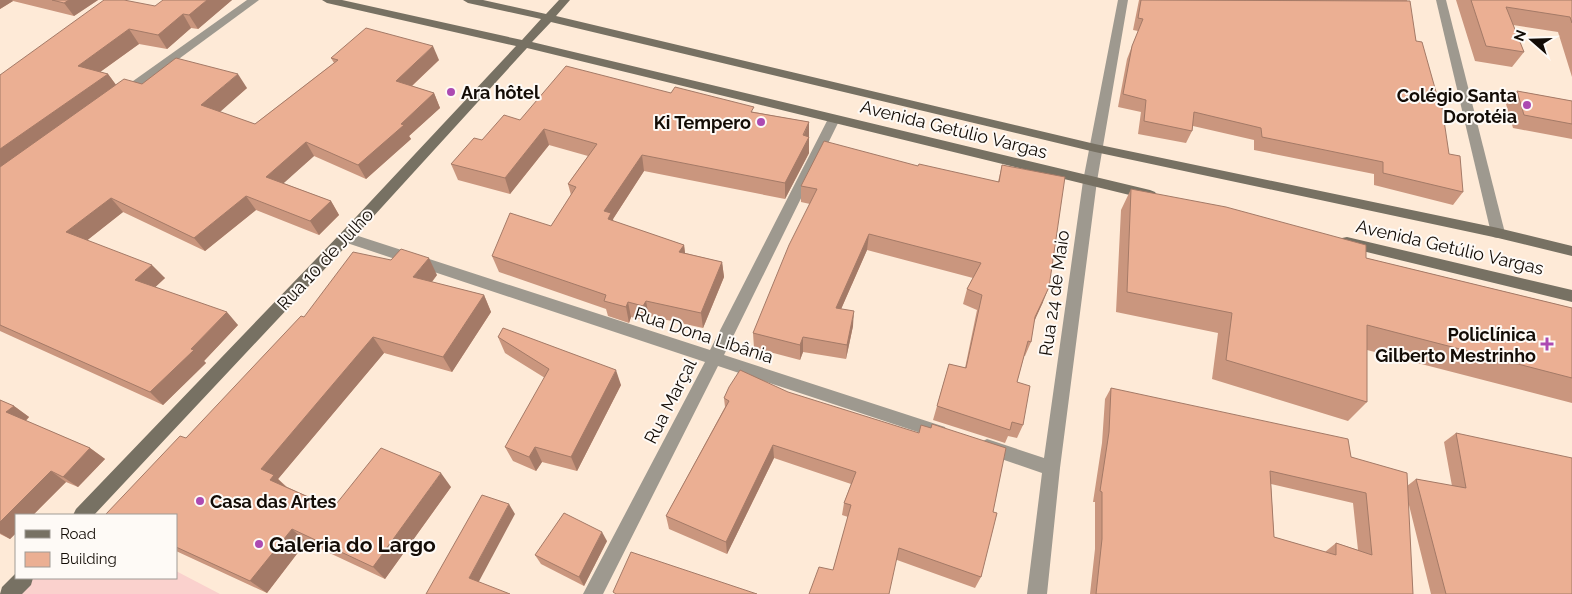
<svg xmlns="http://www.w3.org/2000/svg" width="1572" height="594" font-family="Raleway,sans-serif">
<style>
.green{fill:#fad1cd}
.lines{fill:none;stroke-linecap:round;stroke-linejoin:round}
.street{fill:#9e998f;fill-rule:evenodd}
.secondary{fill:#777163;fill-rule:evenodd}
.wall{fill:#ca967e;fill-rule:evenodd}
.shaded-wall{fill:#a47a67}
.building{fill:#ebaf93;stroke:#a47a67;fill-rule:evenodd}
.poi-dot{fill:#ac4ab2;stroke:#fefaf6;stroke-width:2}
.labels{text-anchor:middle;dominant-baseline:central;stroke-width:4;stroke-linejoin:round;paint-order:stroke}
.poi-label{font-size:18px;font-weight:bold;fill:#130c06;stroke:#fefaf6;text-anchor:end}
.street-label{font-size:18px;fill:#130c06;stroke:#fefaf6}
.near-poi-label{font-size:21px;font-weight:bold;fill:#130c06;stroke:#fefaf6;text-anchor:start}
</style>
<rect width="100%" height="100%" fill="#feead7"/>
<polygon class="green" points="176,571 220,594 7,594 23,578 176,578"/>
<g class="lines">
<g class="street">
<polygon points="247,0 259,0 127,97 119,97 117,94 119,91"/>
<polygon points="1118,0 1128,0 1097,181 1060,468 1047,594 1027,594 1042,473 981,452 978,447 981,442 987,439 1044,458 1083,181"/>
<polygon points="1436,0 1446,0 1505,233 1503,237 1498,238 1493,237 1491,233"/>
<polygon points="834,115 840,119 724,355 945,427 947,432 945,437 939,439 718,366 603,594 583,594 705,362 341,241 339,237 341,233 346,232 710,350 828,119"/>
</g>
<g class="secondary">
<polygon points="322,0 342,0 522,40 541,19 468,3 463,0 483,0 546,14 559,0 570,0 556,16 1095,144 1498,228 1572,246 1572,256 1498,238 1095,152 551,22 532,42 1150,190 1155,192 1157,195 1155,198 1150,200 527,48 351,241 94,515 73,515 76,509 341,233 516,46 327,3"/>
<polygon points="1347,237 1572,290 1572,302 1342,246 1340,242 1342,238"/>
<polygon points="16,573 16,578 33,578 31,585 22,594 0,594 2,587"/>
</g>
</g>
<g class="wall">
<polygon points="0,0 98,0 74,16 13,1 0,9"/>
<polygon points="232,0 198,29 191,28 167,49 139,44 100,72 108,74 116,85 142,84 247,88 219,112 255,124 334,63 331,58 439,60 412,86 434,93 440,108 409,136 411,139 366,179 314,156 283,183 331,201 339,215 319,235 256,210 205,251 123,212 87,240 165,278 155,287 238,325 204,361 206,363 163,405 0,331 0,75 155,6"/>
<polygon points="1139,0 1407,0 1416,41 1449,154 1463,192 1453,205 1374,185 1374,174 1254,150 1254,140 1193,126 1192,131 1186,143 1138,134 1141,112 1118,107 1127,59 1138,31 1133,30"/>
<polygon points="1456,0 1572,0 1572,77 1558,32 1513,25 1524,52 1512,67 1475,61"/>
<polygon points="1517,91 1572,101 1572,139 1513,128 1506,104"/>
<polygon points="671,93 754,112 809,122 809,153 785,199 644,171 613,219 613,221 684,245 685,253 722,262 724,277 703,328 649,316 646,321 631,317 629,323 608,316 606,309 499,272 492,256 551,226 571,195 568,184 588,156 549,145 510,194 458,180 451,164 482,140 520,120"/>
<polygon points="1002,165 1043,302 1034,322 1031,342 1025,356 1024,356 1017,382 1023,425 1017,438 1008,436 1005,443 933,420 949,364 965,368 977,310 963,304 967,289 973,278 867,250 841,309 853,326 846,359 803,352 800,360 754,348 753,333 810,204 801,202 801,186 918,166 998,182"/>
<polygon points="1131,189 1366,258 1572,308 1572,403 1367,350 1367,402 1348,421 1212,379 1218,333 1116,312 1121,210"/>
<polygon points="437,275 432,282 484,295 491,312 452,372 384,353 278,479 287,487 333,508 451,487 385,579 306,542 267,593 176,551 176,515 186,438 304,317"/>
<polygon points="498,337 621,385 577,471 542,462 536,471 513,461 505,447 545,378 505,353"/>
<path d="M 1111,388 L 1351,457 L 1407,486 L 1416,479 L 1452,486 L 1444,442 L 1456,433 L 1572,594 L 1431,594 L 1408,501 L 1413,594 L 1090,594 L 1095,549 L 1095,502 L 1093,502 L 1102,443 L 1105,399 ZM 1271,484 L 1353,503 L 1358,550 L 1336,543 L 1325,552 L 1274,537 Z"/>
<polygon points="724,398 993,512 981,577 975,588 897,560 833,570 848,517 842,515 844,503 851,484 774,458 727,554 669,529 666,516 725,407"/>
<polygon points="0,400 14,406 29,417 26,421 90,448 105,459 78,487 66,482 33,515 16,515 16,533 10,539 0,534"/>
<polygon points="607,541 584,586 541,564 535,555"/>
</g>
<g class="shaded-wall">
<polygon points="0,0 12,0 13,1 0,9"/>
<polygon points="69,0 98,0 74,16 64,3"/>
<polygon points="207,0 232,0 198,29 189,15"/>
<polygon points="183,14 191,28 167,49 158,35"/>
<polygon points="129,29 139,44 89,80 78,66"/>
<polygon points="433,46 439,60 402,95 396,81"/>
<polygon points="108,74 119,89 0,173 0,149"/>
<polygon points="238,74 247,88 211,120 201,105"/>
<polygon points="434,93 440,108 409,136 411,139 366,179 358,165 401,124"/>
<polygon points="809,122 809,153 785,199 785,183"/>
<polygon points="544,129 549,145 510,194 505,178"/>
<polygon points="306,142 314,156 275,191 266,177"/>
<polygon points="642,155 644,171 613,219 615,228 608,227 604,211"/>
<polygon points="246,196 256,210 205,251 194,238"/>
<polygon points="111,198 123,212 80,246 66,232"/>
<polygon points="331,201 339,215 319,235 310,221"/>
<polygon points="869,234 867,250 835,323 836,308"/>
<polygon points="684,245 686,261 679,252"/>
<polygon points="429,258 437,275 422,294 413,277"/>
<polygon points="722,262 724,277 703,328 701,313"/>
<polygon points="152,265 165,278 148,294 135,280"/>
<polygon points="1049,287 1043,302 1029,332 1035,317"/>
<polygon points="484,295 491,312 452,372 443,357"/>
<polygon points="646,301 649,316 646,321 643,306"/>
<polygon points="628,302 631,317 629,323 626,307"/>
<polygon points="854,311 853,326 846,359 847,345"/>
<polygon points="227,312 238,325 204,361 206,363 163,405 150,392"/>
<polygon points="373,337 384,353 278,479 288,489 270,480 261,469"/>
<polygon points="803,337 803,352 800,360 800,345"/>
<polygon points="616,370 621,385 577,471 571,457"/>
<polygon points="14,406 29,417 22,424 6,412"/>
<polygon points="773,445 774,458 727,554 726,542"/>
<polygon points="535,447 542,462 536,471 529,457"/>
<polygon points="90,448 105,459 78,487 63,477"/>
<polygon points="51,471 66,482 33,515 16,515 16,533 10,539 0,533 0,522"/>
<polygon points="441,473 451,487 385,579 373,567"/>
<polygon points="509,504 515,514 476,587 469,578"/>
<polygon points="292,529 306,542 267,593 250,581"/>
<polygon points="602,532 607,541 584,586 579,577"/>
</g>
<g class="building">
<polygon points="52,0 69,0 64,3"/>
<polygon points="104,0 124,0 155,6 163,0 207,0 189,15 183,14 158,35 129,29 78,66 108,74 0,149 0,75"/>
<polygon points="1141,0 1410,1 1416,41 1422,42 1440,106 1442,107 1449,154 1460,156 1463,192 1383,173 1383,162 1262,137 1261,128 1194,112 1192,131 1144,121 1146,100 1123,94 1132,46 1143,19 1138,18"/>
<polygon points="1471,0 1572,0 1572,23 1570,17 1506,7 1524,52 1486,46"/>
<polygon points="366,28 433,46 396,81 434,93 401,124 404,125 358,165 306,142 266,177 331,201 310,221 246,196 194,238 111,198 66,232 152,265 135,280 227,312 191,349 194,350 150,392 0,325 0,167 124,79 142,84 176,58 238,74 201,105 255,124 338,60 331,58"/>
<polygon points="566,66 671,93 675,87 754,107 751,112 809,122 803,135 809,137 785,183 642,155 604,211 611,213 608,219 684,245 679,252 722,262 701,313 646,301 643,306 628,302 626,307 604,301 606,295 492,256 510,213 551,226 576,187 568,184 597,144 544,129 505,178 451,164 474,138 482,140 504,115 520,120"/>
<polygon points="1517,91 1572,101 1572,124 1524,115"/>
<polygon points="824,141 918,166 919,164 999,182 1002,165 1065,177 1049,287 1035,317 1031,342 1028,341 1017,382 1030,386 1023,425 1012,422 1010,430 937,406 949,364 966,368 982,295 967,289 981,263 869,234 836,308 854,311 847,345 803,337 800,345 753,333 789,245 817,189 801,186"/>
<polygon points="1131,189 1226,207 1366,245 1366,258 1572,308 1572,378 1367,325 1367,402 1226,360 1232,313 1127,292"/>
<polygon points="401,249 429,258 413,277 484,295 443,357 373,337 261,469 274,475 270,480 333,508 381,448 441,473 373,567 292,529 250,581 176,547 176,515 109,515 106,514 180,436 186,438 301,316 304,317 353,252 391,260"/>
<polygon points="503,328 616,370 571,457 535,447 529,457 505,447 549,369 498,337"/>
<polygon points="740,370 788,392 919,433 921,425 931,428 932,424 1006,448 993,512 997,513 981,577 899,548 889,594 809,594 819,567 833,570 851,505 844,503 856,472 773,445 726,542 666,516 729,401 724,398 729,387"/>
<path d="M 1111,388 L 1348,439 L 1351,457 L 1407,473 L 1413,594 L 1096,594 L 1102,539 L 1102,492 L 1100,491 L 1109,432 ZM 1270,471 L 1366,493 L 1372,555 L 1336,543 L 1336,555 L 1274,537 Z"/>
<polygon points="0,400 14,406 6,412 90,448 63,477 51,471 0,522"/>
<polygon points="1456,433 1572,458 1572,594 1446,594 1416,479 1466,488"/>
<polygon points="482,495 509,504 469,578 510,594 426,594"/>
<polygon points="564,513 602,532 579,577 535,555"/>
<polygon points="631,552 757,594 616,594 613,592"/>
</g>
<g class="poi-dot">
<circle cx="451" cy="92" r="5"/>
<circle cx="1527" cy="105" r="5"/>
<circle cx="761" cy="122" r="5"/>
<path d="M1544.5 336.5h5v5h5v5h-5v5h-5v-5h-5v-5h5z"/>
<circle cx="200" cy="501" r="5"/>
<circle cx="259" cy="544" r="5"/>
</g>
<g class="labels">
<g class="poi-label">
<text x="461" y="92" text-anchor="start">Ara hôtel</text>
<text x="1517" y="95">Colégio Santa<tspan x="1517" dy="21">Dorotéia</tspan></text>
<text x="751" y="122">Ki Tempero</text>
<text x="1536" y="334">Policlínica<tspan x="1536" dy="21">Gilberto Mestrinho</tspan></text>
<text x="210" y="501" text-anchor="start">Casa das Artes</text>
</g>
<g class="street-label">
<text transform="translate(954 129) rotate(14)">Avenida Getúlio Vargas</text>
<text transform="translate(1450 247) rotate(13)">Avenida Getúlio Vargas</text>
<text transform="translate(325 259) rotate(-47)">Rua 10 de Julho</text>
<text transform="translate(1054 293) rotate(-82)">Rua 24 de Maio</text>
<text transform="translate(704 335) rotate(18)">Rua Dona Libânia</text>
<text transform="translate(670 401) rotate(-63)">Rua Marçal</text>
</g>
<g class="near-poi-label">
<text x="269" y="544">Galeria do Largo</text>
</g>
</g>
<rect x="15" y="514" width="162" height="65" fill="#fefaf6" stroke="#a09b96"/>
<rect x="25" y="530" width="25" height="8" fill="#777163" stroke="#a09b96"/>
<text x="60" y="539" font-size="15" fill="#130c06">Road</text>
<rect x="25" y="552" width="25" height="15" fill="#ebaf93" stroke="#a09b96"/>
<text x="60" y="564" font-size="15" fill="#130c06">Building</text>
<g transform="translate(1532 40) rotate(290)" stroke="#fefaf6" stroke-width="4" paint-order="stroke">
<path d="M0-4L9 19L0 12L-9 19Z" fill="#130c06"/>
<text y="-8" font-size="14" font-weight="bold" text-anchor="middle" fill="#130c06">N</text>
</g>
</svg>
